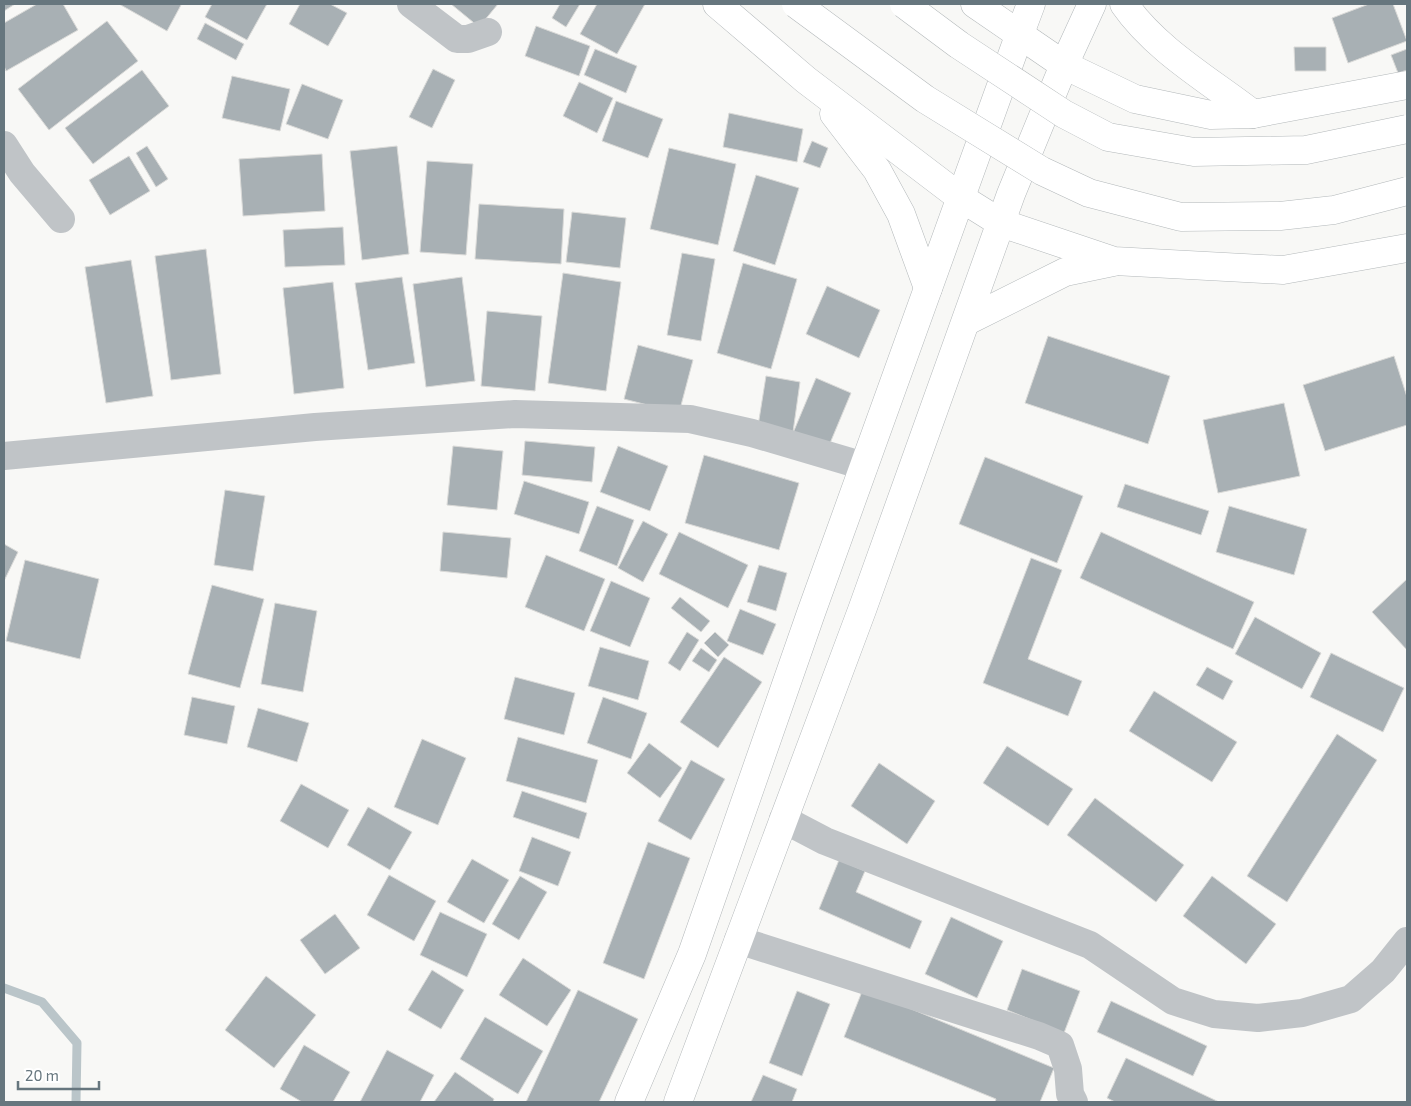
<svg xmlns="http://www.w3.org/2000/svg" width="1411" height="1106" font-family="'Exo 2',sans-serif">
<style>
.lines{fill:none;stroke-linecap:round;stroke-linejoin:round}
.stream{stroke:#bac5c9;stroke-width:9}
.building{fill:#a8b0b4;stroke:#dadad8}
.major-casing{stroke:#b1b7ba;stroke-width:29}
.highway-casing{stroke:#b3b8ba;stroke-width:29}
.minor{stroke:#c0c4c7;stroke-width:28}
.major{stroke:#fff;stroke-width:28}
.highway{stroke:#fff;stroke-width:28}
.highway-bridge-casing{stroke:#b3b8ba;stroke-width:29;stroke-linecap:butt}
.highway-bridge{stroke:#fff;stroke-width:28}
</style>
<rect width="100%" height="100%" fill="#f8f8f6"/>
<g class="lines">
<polyline class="stream" points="4,988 42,1002 77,1043 76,1102"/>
</g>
<g class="building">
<polygon points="4,4 15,4 4,11"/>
<polygon points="37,4 63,4 78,30 6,71 4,66 4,23"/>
<polygon points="119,4 179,4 181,5 167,31"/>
<polygon points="212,4 267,4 247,40 205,17"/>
<polygon points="300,4 330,4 347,13 328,46 289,24"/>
<polygon points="451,4 498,4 479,27"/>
<polygon points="560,4 580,4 566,27 552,18"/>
<polygon points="597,4 645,4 617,54 580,34"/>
<polygon points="1369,4 1393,4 1407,41 1348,63 1332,18"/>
<polygon points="107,21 138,61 49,130 18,89"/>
<polygon points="205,23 244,44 236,60 197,39"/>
<polygon points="536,26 590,46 579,76 525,56"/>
<polygon points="1294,47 1326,47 1326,71 1295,71"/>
<polygon points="595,49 637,66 626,93 584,75"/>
<polygon points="1407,49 1407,70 1398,73 1391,55"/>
<polygon points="433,69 455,80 432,128 409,117"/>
<polygon points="142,70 169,106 93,164 65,128"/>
<polygon points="232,76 290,89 280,131 222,118"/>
<polygon points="579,82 613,98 597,133 563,116"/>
<polygon points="302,84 343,100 328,139 286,124"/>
<polygon points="616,101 663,119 648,158 602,141"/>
<polygon points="729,113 803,129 797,162 723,147"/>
<polygon points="812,141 828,148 820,168 803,162"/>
<polygon points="147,146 168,179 156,187 136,153"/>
<polygon points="397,146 409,254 362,260 350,151"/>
<polygon points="669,148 736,164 718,245 650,229"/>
<polygon points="322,154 325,211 243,216 239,159"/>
<polygon points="129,156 150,191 110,215 89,180"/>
<polygon points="427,161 473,164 466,255 420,252"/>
<polygon points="756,175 799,188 775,265 733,251"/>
<polygon points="479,204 564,209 561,264 475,259"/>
<polygon points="572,212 626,218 620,268 566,262"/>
<polygon points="343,227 345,265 285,267 283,230"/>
<polygon points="206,249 221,374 171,380 155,256"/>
<polygon points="682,253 715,259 701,341 667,335"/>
<polygon points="131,260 153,396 106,403 85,267"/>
<polygon points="743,263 797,279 771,369 717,353"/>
<polygon points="563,273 621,282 606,391 548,383"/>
<polygon points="402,277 415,363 368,370 355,283"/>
<polygon points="462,277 475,381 426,387 413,284"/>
<polygon points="333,282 344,388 294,394 283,288"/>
<polygon points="827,286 880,310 859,358 806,334"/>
<polygon points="487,311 542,316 535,391 481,386"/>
<polygon points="1048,336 1170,376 1148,444 1025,403"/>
<polygon points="638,345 693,360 679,413 624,399"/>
<polygon points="1394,356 1407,397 1407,425 1325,451 1303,385"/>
<polygon points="766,376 800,382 793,432 758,426"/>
<polygon points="816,378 851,393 828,448 793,433"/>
<polygon points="1284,403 1300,476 1218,493 1203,420"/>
<polygon points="525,441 595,447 592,482 522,475"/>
<polygon points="453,446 503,451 497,510 447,505"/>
<polygon points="618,446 668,466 650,511 600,492"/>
<polygon points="704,455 799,483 779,550 685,523"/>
<polygon points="985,457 1083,496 1057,563 959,524"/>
<polygon points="524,481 589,502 579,534 514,514"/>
<polygon points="1125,484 1209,511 1201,535 1117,507"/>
<polygon points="225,490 265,496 253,571 214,565"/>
<polygon points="597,506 634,520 617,566 579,551"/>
<polygon points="1229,506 1307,529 1294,575 1216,552"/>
<polygon points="643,521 668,534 643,582 618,568"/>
<polygon points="443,532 511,538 507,578 440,571"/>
<polygon points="679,532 748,565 728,608 659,574"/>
<polygon points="1101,532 1254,602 1233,649 1080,578"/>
<polygon points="4,544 18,552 4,581"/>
<polygon points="546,555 605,579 584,631 525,607"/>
<polygon points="1031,558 1062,570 1028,659 1082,681 1068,716 983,683"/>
<polygon points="25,560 99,579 80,659 6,641"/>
<polygon points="759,565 787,573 776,611 747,602"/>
<polygon points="1407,579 1407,650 1372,612"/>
<polygon points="611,581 650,598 630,647 590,631"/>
<polygon points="212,585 264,599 240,688 188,674"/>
<polygon points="680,597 710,621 701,632 671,608"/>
<polygon points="275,603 317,611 303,692 261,684"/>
<polygon points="740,609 776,624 763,655 727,641"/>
<polygon points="1255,617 1321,653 1302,689 1235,654"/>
<polygon points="687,632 699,640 680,671 668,663"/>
<polygon points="715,632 729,645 718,657 704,643"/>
<polygon points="600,647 649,661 638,700 588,686"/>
<polygon points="701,648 717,660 709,672 692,661"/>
<polygon points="1331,653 1404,688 1383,732 1310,697"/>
<polygon points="724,657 762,682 718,748 680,722"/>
<polygon points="1207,667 1233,681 1223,700 1196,685"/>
<polygon points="515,677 575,693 564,735 504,719"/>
<polygon points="1154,691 1237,742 1212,782 1129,731"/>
<polygon points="192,697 235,706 227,744 184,735"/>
<polygon points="603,697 647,713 631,759 587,743"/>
<polygon points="258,708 309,723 297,762 247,747"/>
<polygon points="1337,734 1377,760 1287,902 1247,876"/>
<polygon points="518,737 598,760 586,803 506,781"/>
<polygon points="422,739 466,758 438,825 394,807"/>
<polygon points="649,743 682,768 660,798 627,773"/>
<polygon points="1007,746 1073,789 1048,826 983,783"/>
<polygon points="691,760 725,779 691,840 658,821"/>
<polygon points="879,763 935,801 907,844 851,806"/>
<polygon points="301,784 349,810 328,848 280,821"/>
<polygon points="522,791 587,813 579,839 513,817"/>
<polygon points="1095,798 1184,865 1156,902 1067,835"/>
<polygon points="368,807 412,832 390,870 347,845"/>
<polygon points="532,837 571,852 558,886 519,871"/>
<polygon points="648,842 690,858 644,979 603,963"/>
<polygon points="472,859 509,880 484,923 447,902"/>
<polygon points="839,860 865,871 856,892 922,921 910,949 819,909"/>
<polygon points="389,875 436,901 414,941 367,915"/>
<polygon points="520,876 547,892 519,940 492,924"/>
<polygon points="1212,876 1276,924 1246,964 1183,916"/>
<polygon points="440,912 487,934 467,977 420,955"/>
<polygon points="335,914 360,948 325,974 300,940"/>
<polygon points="951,917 1003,941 977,998 925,974"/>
<polygon points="523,958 571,990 547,1026 499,995"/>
<polygon points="1022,969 1080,991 1064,1033 1007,1010"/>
<polygon points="432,970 464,990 441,1029 408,1010"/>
<polygon points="266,976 316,1015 274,1068 225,1030"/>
<polygon points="863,989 1054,1068 1040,1102 995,1102 996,1099 844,1037"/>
<polygon points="578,990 638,1019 599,1102 526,1102"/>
<polygon points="797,991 830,1004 802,1076 769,1063"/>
<polygon points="1111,1001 1207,1046 1193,1076 1097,1032"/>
<polygon points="485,1017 543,1051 518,1094 460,1059"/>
<polygon points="304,1045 350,1072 333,1102 302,1102 280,1089"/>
<polygon points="387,1050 434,1075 420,1102 360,1102"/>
<polygon points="1126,1058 1219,1102 1115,1102 1107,1098"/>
<polygon points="455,1072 494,1099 493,1102 434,1102"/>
<polygon points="763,1075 797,1089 792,1102 751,1102"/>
</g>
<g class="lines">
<g class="major-casing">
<g id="major">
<polyline points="1019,36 1031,4"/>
<polyline points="1064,65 1092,4"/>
</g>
</g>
<g class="highway-casing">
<g id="highway">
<polyline points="717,4 806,80 961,198 1001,223 1114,261 1283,270 1407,248"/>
<polyline points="975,4 1064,65 1135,99 1211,115 1253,114 1407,85"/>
<path d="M 1124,4 C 1156,50 1209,80 1253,114"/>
<polyline points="834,114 877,170 901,214 928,288"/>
<polyline points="967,321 1065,272 1113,262"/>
<polyline points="629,1102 692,954 811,613 1019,36"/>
<polyline points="678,1102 862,610 1011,194 1064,65"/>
</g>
</g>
<g class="minor">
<polyline points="411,4 457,39 468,39 488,32"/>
<polyline points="4,145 22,173 61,219"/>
<polyline points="4,456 315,427 515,414 690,419 752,433 864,466"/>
<polyline points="783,819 825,841 1090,945 1173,1001 1214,1014 1258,1018 1302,1013 1351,999 1383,971 1407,941"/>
<polyline points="738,940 1039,1036 1060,1045 1068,1069 1070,1094 1074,1102"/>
</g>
<use href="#major" class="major"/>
<use href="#highway" class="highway"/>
<g class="highway-bridge-casing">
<g id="highway-bridge">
<polyline points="796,4 925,99 1042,171 1089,193 1181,217 1280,216 1334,210 1407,191"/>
<polyline points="904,4 959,45 1064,114 1108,137 1194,152 1306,150 1407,129"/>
</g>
</g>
<use href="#highway-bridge" class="highway-bridge"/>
</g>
<rect width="1411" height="1106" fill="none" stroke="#66767e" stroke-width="10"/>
<path d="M18 1081v8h81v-8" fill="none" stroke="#66767e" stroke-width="2.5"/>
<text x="25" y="1081" font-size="15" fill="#66767e" stroke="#ffffff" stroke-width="4" paint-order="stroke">20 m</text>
</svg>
